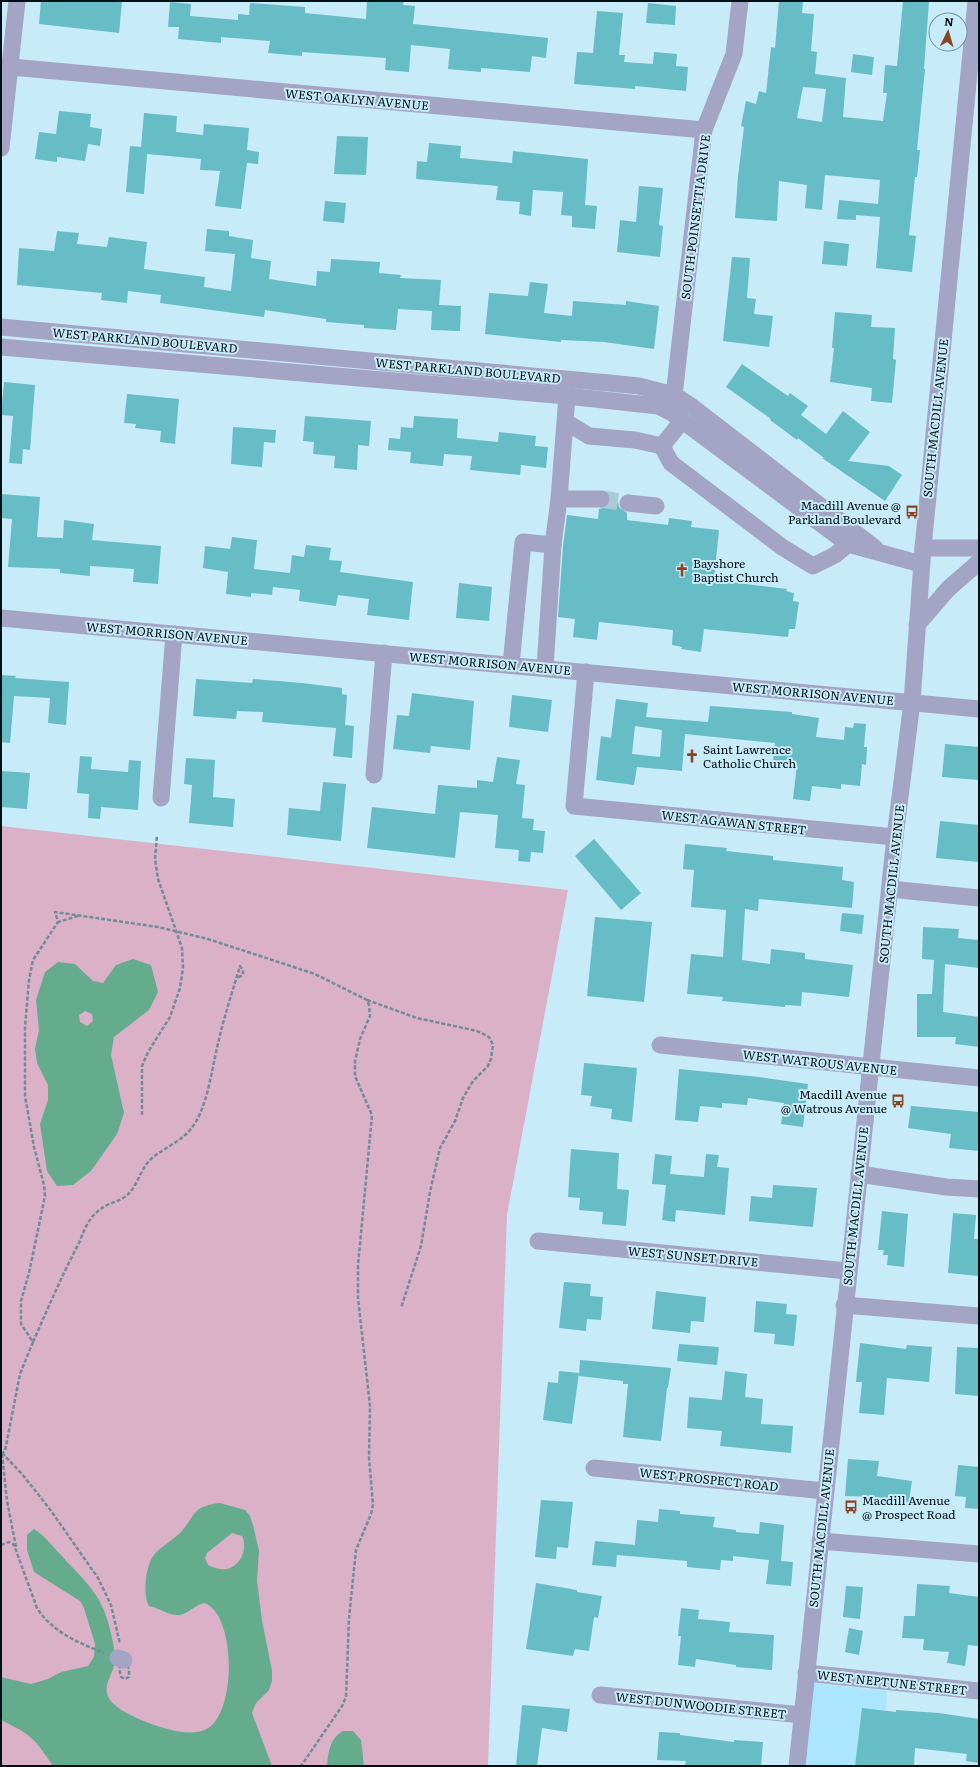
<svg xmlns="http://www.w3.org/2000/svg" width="980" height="1767" font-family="Literata,serif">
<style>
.built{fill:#ace6fe}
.green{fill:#dbb1c8}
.water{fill:#65ac8e;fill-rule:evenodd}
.building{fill:#66bdc6;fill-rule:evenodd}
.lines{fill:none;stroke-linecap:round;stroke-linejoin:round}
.minor-tunnel{stroke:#aacad7;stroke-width:17;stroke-dasharray:17 8;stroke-linecap:butt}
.path{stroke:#718c97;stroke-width:2.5;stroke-dasharray:4 2;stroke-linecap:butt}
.minor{stroke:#a4a4c5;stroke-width:17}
.labels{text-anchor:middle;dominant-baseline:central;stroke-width:4;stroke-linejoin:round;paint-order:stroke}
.street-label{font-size:12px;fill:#001017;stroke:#c8ebf9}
.poi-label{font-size:12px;fill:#001017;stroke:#c8ebf9;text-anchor:start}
</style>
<rect width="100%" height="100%" fill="#c8ebf9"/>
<polygon class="built" points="813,1683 887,1691 883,1766 805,1766"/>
<polygon class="green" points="1,826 568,890 507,1215 488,1766 1,1766"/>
<g class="water">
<path d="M 133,959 L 151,965 L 158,992 L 149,1010 L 114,1037 L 111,1055 L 124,1113 L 117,1134 L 91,1171 L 73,1185 L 57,1186 L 47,1171 L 40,1124 L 48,1100 L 48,1085 L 37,1063 L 35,1049 L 39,1030 L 36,1000 L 45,972 L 58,962 L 75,964 L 93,981 L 103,983 L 116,965 ZM 85,1011 L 92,1014 L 93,1021 L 87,1026 L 80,1022 L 79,1015 Z"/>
<path d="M 220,1503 L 245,1510 L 250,1516 L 253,1525 L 259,1551 L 257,1581 L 262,1620 L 272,1671 L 272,1681 L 269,1690 L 256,1703 L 252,1713 L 272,1766 L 53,1766 C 34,1738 32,1735 1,1720 L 1,1677 L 31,1684 L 48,1679 L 61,1672 L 88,1666 L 94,1657 L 95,1644 L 84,1608 L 80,1601 L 34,1572 L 27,1550 L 27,1535 L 34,1529 C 45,1536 51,1545 60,1554 C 75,1571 94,1587 103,1608 C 109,1622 114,1643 115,1658 C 115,1677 96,1688 115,1705 C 126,1715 150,1724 164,1728 C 178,1732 196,1736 208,1728 C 236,1711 236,1620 207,1604 C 200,1600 189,1614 180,1615 C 168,1616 160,1608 149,1606 C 142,1595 146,1564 154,1555 C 161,1546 172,1541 180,1533 C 196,1516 191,1506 220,1503 ZM 232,1533 L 242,1536 C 248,1548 241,1566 227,1569 C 220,1570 214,1568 208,1565 L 205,1558 L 207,1553 Z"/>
<path d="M 343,1731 L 353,1731 L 361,1740 L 364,1766 L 327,1766 C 328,1752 330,1738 343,1731 Z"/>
</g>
<g class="building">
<polygon points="41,1 122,1 119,33 39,24"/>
<polygon points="367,1 404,1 403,5 415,6 413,24 548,38 546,58 532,56 530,72 481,68 481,72 448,69 450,49 411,45 409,72 385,70 386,58 302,52 302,56 268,53 270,41 221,37 221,43 178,39 179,27 168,27 170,2 191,4 190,16 238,20 238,14 249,15 250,3 305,7 305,13 366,19"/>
<path d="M 779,1 L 803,1 L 802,13 L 814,14 L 811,51 L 817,52 L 815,74 L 846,78 L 843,117 L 883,121 L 887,93 L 883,93 L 885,65 L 897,66 L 903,1 L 929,1 L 924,69 L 925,69 L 917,150 L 920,150 L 917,177 L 915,177 L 909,235 L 916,236 L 912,272 L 876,268 L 880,217 L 856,215 L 856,220 L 837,219 L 839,200 L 878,204 L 880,180 L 825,175 L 822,210 L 805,208 L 807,185 L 779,181 L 777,221 L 735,218 L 738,176 L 744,127 L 741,126 L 746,101 L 756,104 L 759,91 L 766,93 L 771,47 L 775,48 ZM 803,87 L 826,89 L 822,122 L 797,118 Z"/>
<polygon points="648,3 676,6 675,25 646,23"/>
<polygon points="597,11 623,13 619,55 625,55 624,62 653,64 654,52 677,54 676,66 688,67 686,91 635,86 635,89 574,84 577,52 593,53"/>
<polygon points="853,54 874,57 872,75 851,72"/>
<polygon points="59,111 91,114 90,127 102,129 100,146 88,144 85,161 57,157 57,162 35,159 39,132 56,134"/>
<polygon points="144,113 177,116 176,132 203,135 204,124 249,128 247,150 259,152 258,164 247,163 241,209 215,206 220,171 200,170 201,159 147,154 144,194 126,192 130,146 141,147"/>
<polygon points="337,136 368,137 366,175 334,174"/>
<polygon points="429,143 461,146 460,158 512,163 513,151 588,159 585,205 597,206 595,229 572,227 572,216 561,215 563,192 533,190 531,216 519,214 520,202 496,200 498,186 416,179 417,161 427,162"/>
<polygon points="639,186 663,188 659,225 663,226 660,257 617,252 620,220 636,222"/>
<polygon points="325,201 346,203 344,223 323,221"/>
<polygon points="207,229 229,231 229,236 253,240 251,258 271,261 269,279 316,286 317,271 330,272 331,259 380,262 379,273 401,275 400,278 441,280 439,305 461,306 460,331 431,330 432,311 398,309 396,330 364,328 364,325 326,322 326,319 265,310 264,317 160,303 161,295 128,291 127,303 101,300 102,293 17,285 19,248 54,251 57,231 79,233 77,244 107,247 109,237 147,242 144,269 205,277 204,287 231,291 235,254 205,251"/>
<polygon points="824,241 849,244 847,266 822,264"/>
<polygon points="732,257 750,258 747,298 756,299 754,314 773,316 769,347 723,341"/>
<polygon points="530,282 548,284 544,313 572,316 573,301 626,305 626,301 659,306 654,349 604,342 561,340 561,342 485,334 489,293 528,296"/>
<polygon points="835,312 872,315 871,327 895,328 893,359 896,360 892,403 871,401 872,388 830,382 834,348 832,348"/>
<polygon points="742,364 788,396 790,393 808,406 801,415 826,434 843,411 870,432 848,461 889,466 902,475 885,501 822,458 824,458 798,438 797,440 770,420 771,419 726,387"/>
<polygon points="4,382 35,385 30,450 23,449 22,464 9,463 13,416 1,415"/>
<polygon points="127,394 179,399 175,444 160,442 161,431 135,428 136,424 124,423"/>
<polygon points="305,416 371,421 369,446 358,445 357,470 334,468 335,456 313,454 314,442 303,441"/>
<polygon points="414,416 458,419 457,438 498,442 499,432 536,436 535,446 548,447 546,468 521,465 520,475 470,470 472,456 444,454 443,466 410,463 411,452 388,450 389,438 400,439 401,427 413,428"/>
<polygon points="233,427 276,430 275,443 264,442 262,467 231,464"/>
<polygon points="1,494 40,497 37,537 63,538 64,520 94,524 92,540 161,546 158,584 133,582 134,569 90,566 90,576 60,573 60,569 8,567 12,519 1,518"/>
<polygon points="611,500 618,502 619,507 627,513 627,520 668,525 669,518 692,521 691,527 719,530 714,580 787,589 786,591 794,593 793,601 799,602 795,629 789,629 788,637 704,629 701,652 681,649 682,647 672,645 673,630 599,622 597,640 573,637 575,619 558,617 563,546 567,515 598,519 599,509 606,507"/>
<polygon points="232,537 257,540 254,569 290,573 292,555 304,557 306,545 331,548 329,560 342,561 340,572 413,582 409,620 367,615 369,599 338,595 336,606 299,601 300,590 273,587 272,595 251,593 251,597 226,594 228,572 203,568 205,546 230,549"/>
<polygon points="459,583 492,587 489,621 456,618"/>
<polygon points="1,675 16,676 15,678 69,682 66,725 48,723 50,698 14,696 10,743 1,742"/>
<polygon points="196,679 252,683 253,679 302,683 342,688 342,694 347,695 345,725 354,726 352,758 333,756 336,728 262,722 263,712 237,711 236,719 193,716"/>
<polygon points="412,693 474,701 470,750 431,746 430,753 393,749 397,715 409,716"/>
<polygon points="512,695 552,700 548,732 509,727"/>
<path d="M 616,699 L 648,703 L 646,717 L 708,722 L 710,706 L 792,712 L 792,714 L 819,718 L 816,737 L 844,740 L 845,727 L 853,728 L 854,723 L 866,724 L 864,747 L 867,747 L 866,765 L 862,764 L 860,786 L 841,784 L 841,789 L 812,786 L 810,801 L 793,799 L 797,764 L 773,761 L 775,743 L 685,734 L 682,771 L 637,767 L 634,785 L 596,780 L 601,736 L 611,738 ZM 635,726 L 662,730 L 660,757 L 632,754 Z"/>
<polygon points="945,744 979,747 979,780 942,777"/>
<polygon points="80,756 92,757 91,769 128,772 129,760 141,761 138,810 101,807 100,819 88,818 89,794 77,793"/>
<polygon points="497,757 520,760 516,784 525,785 522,818 534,819 533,830 545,831 543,853 531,852 530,862 518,861 519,850 495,848 498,815 460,812 455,858 367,848 372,807 435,814 438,785 477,788 477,780 493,782"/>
<polygon points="186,758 215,760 213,797 235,799 233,827 189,823 192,785 184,784"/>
<polygon points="1,771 30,773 27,809 1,807"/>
<polygon points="323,782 346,784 341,841 287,835 289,808 320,811"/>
<polygon points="940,821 979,825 979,862 936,858"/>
<polygon points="594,839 641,893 621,910 575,856"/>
<polygon points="685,844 727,848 726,851 773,856 773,860 843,867 842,880 854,882 852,908 759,899 758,911 745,909 742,960 770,964 771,949 805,953 805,959 853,965 849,997 802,992 801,1006 785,1005 785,1007 722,1001 723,997 687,994 691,954 723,957 726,910 691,907 694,870 683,869"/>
<polygon points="842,913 864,915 862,934 840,931"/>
<polygon points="595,917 652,922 644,1002 587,996"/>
<polygon points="923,927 959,929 958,938 979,940 979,968 945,964 943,1012 979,1017 979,1047 955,1044 956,1037 917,1037 917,994 932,994 934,960 922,959"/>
<polygon points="584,1063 637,1068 632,1122 611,1119 612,1109 590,1106 592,1096 581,1095"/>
<polygon points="679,1069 759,1077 808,1084 803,1127 781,1124 784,1103 748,1098 747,1105 722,1103 722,1108 700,1106 698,1122 675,1120"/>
<polygon points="911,1106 979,1112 979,1151 949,1148 951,1134 908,1128"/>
<polygon points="571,1149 619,1153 617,1189 629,1190 626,1226 602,1224 603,1212 579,1210 580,1198 568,1197"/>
<polygon points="655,1154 672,1156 670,1174 704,1177 706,1154 719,1155 717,1167 729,1168 725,1215 676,1210 675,1222 662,1220 666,1185 652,1184"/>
<polygon points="773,1185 817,1188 813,1227 749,1221 751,1196 772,1198"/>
<polygon points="882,1211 908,1214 904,1267 887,1265 888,1255 883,1255 884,1250 878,1250"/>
<polygon points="953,1213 976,1215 974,1239 979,1239 979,1276 948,1273"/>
<polygon points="564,1282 591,1284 590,1296 603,1297 601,1320 587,1319 586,1331 559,1328"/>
<polygon points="656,1291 706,1297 704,1322 691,1321 690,1333 652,1329"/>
<polygon points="756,1301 787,1304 786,1314 797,1315 794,1346 774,1344 775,1334 754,1332"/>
<polygon points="860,1343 906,1349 907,1345 932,1347 929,1382 887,1378 884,1415 859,1413 862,1382 856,1382"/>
<polygon points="679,1344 719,1347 717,1365 677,1361"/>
<polygon points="957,1347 979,1348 979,1396 955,1394"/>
<polygon points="580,1360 671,1368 668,1388 667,1388 661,1441 623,1437 628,1384 623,1384 623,1381 579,1376"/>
<polygon points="559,1371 579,1373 572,1424 543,1420 548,1382 558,1383"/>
<polygon points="725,1371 747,1374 745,1397 763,1399 761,1424 793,1426 791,1453 720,1446 722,1431 687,1428 689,1397 722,1400"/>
<polygon points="848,1459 879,1461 877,1476 912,1481 909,1502 876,1497 845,1496"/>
<polygon points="958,1465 979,1467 979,1509 965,1508 966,1497 955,1496"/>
<polygon points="541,1500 573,1502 568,1548 557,1547 556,1559 535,1557"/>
<polygon points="659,1509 680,1511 680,1514 715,1517 713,1527 736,1530 736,1532 759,1534 760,1522 784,1525 781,1561 793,1562 791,1586 766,1584 769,1560 733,1556 733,1561 721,1560 720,1570 687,1567 687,1561 617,1555 616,1567 592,1565 595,1541 635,1545 637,1520 658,1522"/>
<polygon points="536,1583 577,1590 577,1592 602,1596 598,1618 594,1617 589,1651 575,1649 573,1656 526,1649"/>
<polygon points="917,1584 950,1586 949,1593 979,1597 979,1646 968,1645 965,1666 947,1663 949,1652 923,1650 924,1639 902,1638 904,1616 915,1616"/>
<polygon points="846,1586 863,1587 860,1619 843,1617"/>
<polygon points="681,1608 699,1610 698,1619 730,1622 729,1632 774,1635 772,1670 736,1667 736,1665 696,1659 695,1667 678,1665 681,1636 678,1636"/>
<polygon points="849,1628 863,1631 859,1655 845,1652"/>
<polygon points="522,1705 570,1709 567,1732 542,1728 537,1766 516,1766"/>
<polygon points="862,1708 896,1712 896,1710 939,1713 979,1719 979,1763 966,1761 967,1754 915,1748 914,1766 855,1766"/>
<polygon points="659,1732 680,1733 680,1735 734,1742 734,1740 763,1742 761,1766 685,1766 686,1761 657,1760"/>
</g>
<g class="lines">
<polyline class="minor-tunnel" points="601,499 628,503"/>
<g class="path">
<polyline points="78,916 58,922 55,912 158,927 208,939 315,974 367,1000 369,1005 370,1016 360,1039 355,1061 355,1076 372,1115 358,1266 358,1298 370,1406 369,1457 373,1505 371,1514 356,1550 349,1618 346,1697 342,1706 301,1766"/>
<polyline points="367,1000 417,1018 477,1031 489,1037 493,1045 491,1059 488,1066 473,1081 463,1098 455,1121 440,1148 430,1192 421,1246 401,1308"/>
<polyline points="142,1115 142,1066 148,1052 170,1017 180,988 183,968 182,948 158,879 155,859 157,835"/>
<path d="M 33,1342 C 48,1308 62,1275 79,1243 C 83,1233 88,1219 97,1212 C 105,1204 115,1203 123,1198 C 136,1191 139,1172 149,1161 C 161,1149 179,1143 190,1130 C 207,1110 211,1073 217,1048 C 223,1020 232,993 240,966 L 243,970 L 243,975 L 237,978"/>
<polyline points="2,1453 22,1474 49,1508 98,1578 111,1605 120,1644"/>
<polyline points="1,1454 5,1451 20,1374 33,1342 21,1324 21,1301 29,1273 45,1196 44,1185 34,1147 25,1096 25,1027 29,980 33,960 58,922"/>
<polyline points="2,1454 7,1501 16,1547"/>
<path d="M 1,1545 L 9,1542 L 14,1545 L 37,1608 C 52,1632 79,1643 104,1653"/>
<path d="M 124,1660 L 129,1669 L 129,1677 L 125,1679 L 121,1677 C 119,1670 119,1666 124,1660 Z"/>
<polyline points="1,1764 2,1766"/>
</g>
<g class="minor">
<polyline points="11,67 704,130"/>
<polyline points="1,148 17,1"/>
<polyline points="1,327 609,383 639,386 674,395 691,406 875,548"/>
<polyline points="1,347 567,396 658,406 672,413 848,544 921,564"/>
<polyline points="673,405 704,130 734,54 740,1"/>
<polyline points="566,422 589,436 635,440 662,446 671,463 782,547 813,566 835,555 848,544"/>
<polyline points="662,446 682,421"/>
<polyline points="559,499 601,499"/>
<polyline points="628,503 656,506"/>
<polyline points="923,548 979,548"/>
<polyline points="1,618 979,709"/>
<polyline points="917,625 948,589 979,562"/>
<polyline points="511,665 523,542 553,545"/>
<polyline points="545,668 553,545 559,499 567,396"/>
<polyline points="586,672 574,806 895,837"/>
<polyline points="374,775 384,653"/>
<polyline points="161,798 174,634"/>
<polyline points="890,889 979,898"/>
<polyline points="660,1045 979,1078"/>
<polyline points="859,1174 946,1187 979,1189"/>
<polyline points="538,1241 848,1271"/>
<polyline points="844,1305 979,1316"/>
<polyline points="594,1468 825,1491"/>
<polyline points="820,1541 979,1554"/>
<polyline points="118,1658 124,1660"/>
<polyline points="806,1673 979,1691"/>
<polyline points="600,1695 802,1715"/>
<polyline points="797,1766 895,837 912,702 923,548 976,1"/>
</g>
</g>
<defs>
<g id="bus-bare" transform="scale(1.08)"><path d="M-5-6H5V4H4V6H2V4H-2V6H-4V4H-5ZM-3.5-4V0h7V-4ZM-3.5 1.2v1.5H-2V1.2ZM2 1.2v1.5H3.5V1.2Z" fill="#8b4421" stroke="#c8ebf9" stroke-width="2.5" paint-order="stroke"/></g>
<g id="church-bare" transform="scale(1.08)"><path d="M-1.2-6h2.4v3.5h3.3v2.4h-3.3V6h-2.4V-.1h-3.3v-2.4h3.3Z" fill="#8b4421" stroke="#c8ebf9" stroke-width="2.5" paint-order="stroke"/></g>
</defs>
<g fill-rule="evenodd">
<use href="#bus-bare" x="912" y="512"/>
<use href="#church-bare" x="682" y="570"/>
<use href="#church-bare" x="692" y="756"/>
<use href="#bus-bare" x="898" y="1101"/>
<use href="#bus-bare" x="851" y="1507"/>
</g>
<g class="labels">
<g class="street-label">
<text transform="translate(357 99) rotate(5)">WEST OAKLYN AVENUE</text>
<text transform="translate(695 217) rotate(-83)">SOUTH POINSETTIA DRIVE</text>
<text transform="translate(145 340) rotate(5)">WEST PARKLAND BOULEVARD</text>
<text transform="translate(468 370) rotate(5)">WEST PARKLAND BOULEVARD</text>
<text transform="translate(935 418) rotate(-84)">SOUTH MACDILL AVENUE</text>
<text transform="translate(167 633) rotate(5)">WEST MORRISON AVENUE</text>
<text transform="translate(490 663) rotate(5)">WEST MORRISON AVENUE</text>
<text transform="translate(813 693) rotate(5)">WEST MORRISON AVENUE</text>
<text transform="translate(734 822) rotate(6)">WEST AGAWAN STREET</text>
<text transform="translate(891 884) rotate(-84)">SOUTH MACDILL AVENUE</text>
<text transform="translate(820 1062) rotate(6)">WEST WATROUS AVENUE</text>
<text transform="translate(855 1206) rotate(-84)">SOUTH MACDILL AVENUE</text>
<text transform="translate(693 1256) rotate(5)">WEST SUNSET DRIVE</text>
<text transform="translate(709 1479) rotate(6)">WEST PROSPECT ROAD</text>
<text transform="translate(821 1528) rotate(-84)">SOUTH MACDILL AVENUE</text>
<text transform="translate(892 1682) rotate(6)">WEST NEPTUNE STREET</text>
<text transform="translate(701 1705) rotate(6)">WEST DUNWOODIE STREET</text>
</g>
<g class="poi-label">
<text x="901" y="505" text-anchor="end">Macdill Avenue @<tspan x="901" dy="14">Parkland Boulevard</tspan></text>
<text x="693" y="563">Bayshore<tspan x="693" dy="14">Baptist Church</tspan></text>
<text x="703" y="749">Saint Lawrence<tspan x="703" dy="14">Catholic Church</tspan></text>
<text x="887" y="1094" text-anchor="end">Macdill Avenue<tspan x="887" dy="14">@ Watrous Avenue</tspan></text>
<text x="862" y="1500">Macdill Avenue<tspan x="862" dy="14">@ Prospect Road</tspan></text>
</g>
</g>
<rect width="980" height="1767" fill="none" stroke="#001017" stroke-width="4"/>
<g transform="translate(948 32) rotate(5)"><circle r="19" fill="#c8ebf9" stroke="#78939f"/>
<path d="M0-3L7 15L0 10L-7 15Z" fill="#8b4421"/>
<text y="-6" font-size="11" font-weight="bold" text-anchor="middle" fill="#001017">N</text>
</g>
</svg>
